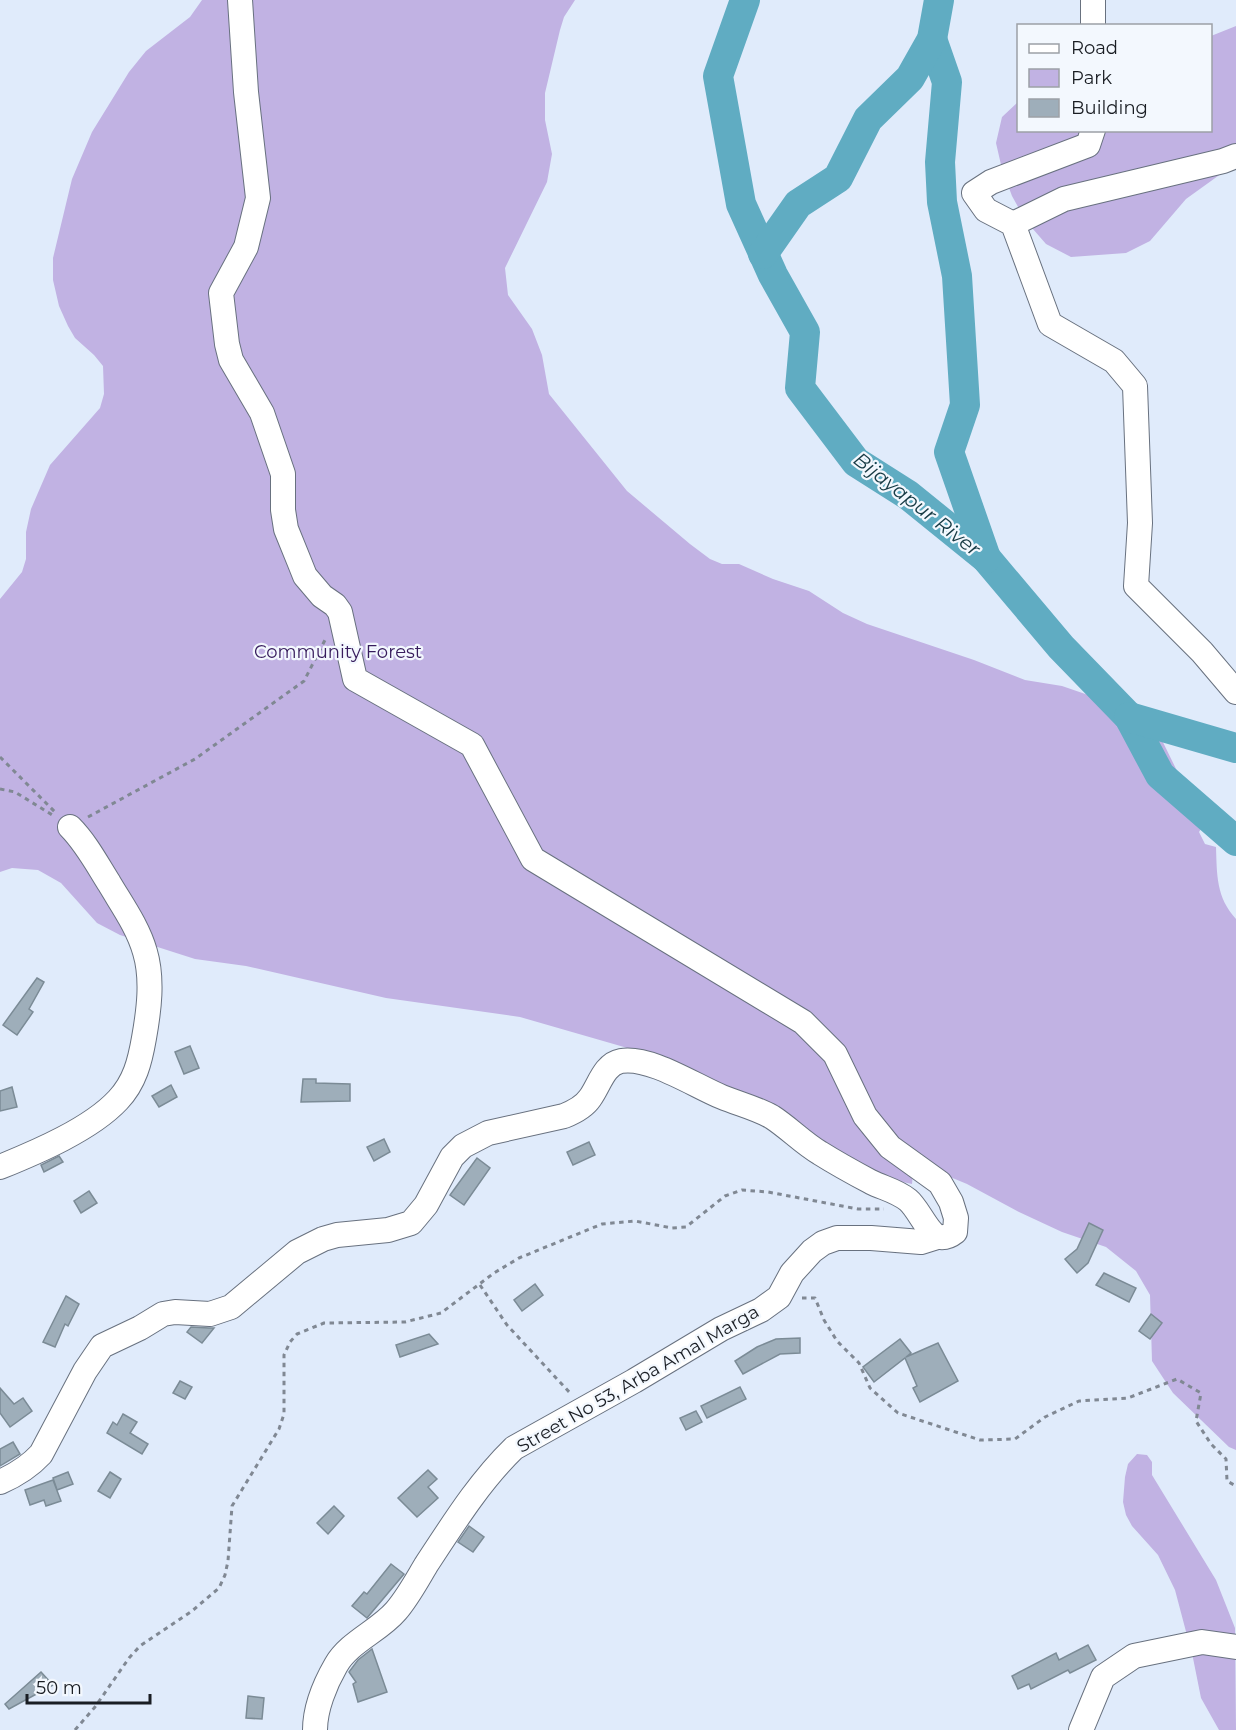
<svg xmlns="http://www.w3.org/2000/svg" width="1236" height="1730" font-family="Montserrat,sans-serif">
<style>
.green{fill:#c1b2e3}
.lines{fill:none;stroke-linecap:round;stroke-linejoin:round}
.river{stroke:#60acc2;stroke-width:30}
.building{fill:#9eaeba;stroke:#7b8b96;stroke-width:1.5}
.minor-casing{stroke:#68717f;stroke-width:26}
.path{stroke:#808893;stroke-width:3;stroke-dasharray:4.5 4.5;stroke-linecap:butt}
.minor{stroke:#fff;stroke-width:24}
.labels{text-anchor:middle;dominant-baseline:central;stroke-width:4.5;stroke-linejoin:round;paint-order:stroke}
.park-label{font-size:18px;fill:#371c5d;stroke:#f3f8fe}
.street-label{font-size:18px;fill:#191d23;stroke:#f3f8fe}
.water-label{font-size:20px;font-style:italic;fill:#163a44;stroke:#f3f8fe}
</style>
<rect width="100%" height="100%" fill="#e0ebfb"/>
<g class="green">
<path d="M 202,0 L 575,0 L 564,17 L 560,30 L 545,93 L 545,120 L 552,154 L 547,182 L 505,268 L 508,295 L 532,329 L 542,355 L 549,394 L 627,491 L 690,544 L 710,559 L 722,564 L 739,564 L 773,579 L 809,591 L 843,613 L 867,624 L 974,660 L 1025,680 L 1062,686 L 1126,708 L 1157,730 L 1179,775 L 1209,808 L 1206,821 L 1199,832 L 1205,844 L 1216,847 C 1217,875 1216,897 1236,919 L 1236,1450 L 1229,1447 L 1173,1393 L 1152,1361 L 1150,1295 L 1136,1271 L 1106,1247 L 1062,1232 L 1019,1212 L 967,1184 L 914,1162 L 912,1184 L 884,1178 L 798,1130 L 776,1109 L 624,1047 L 520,1017 L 386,998 L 246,966 L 195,959 L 120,935 L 97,923 L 61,883 L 38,870 L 12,868 L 0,872 L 0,599 L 22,572 L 26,559 L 26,532 L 31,509 L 50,465 L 100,408 L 104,394 L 103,366 L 94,355 L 75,338 L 68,326 L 59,306 L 53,280 L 53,258 L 72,179 L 92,132 L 129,72 L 146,51 L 190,17 Z"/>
<polygon points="1236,26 1236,163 1186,199 1150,241 1126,253 1071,257 1046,244 1026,221 1012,196 1002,169 996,143 1002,117 1018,102 1018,130 1210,130 1211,36"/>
<polygon points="1137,1454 1147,1455 1152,1462 1152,1475 1216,1580 1235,1628 1236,1730 1219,1730 1201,1698 1193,1658 1175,1590 1158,1555 1132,1526 1126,1515 1123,1502 1125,1477 1128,1464"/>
</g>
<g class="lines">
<g class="river">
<polyline points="745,0 718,76 741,204 773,275 805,332 800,388 856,462 908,495 986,558 1061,647 1129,717 1160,775 1236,841"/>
<polyline points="932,39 947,82 940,162 942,202 957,276 965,405 949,452 986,558"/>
<polyline points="763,254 798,204 838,178 868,119 910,78 932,39 939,0"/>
<polyline points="1129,717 1236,748"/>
</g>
</g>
<g class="building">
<polygon points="37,978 44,982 29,1009 33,1012 17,1035 3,1025"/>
<polygon points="190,1046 199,1068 184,1074 175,1052"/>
<polygon points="303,1079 316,1079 316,1083 350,1084 350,1101 301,1102"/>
<polygon points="171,1085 177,1097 159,1107 152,1096"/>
<polygon points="12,1087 17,1107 0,1111 0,1091"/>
<polygon points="384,1139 390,1152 374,1161 367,1147"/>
<polygon points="589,1142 595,1155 573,1165 567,1152"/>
<polygon points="59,1156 63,1162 44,1172 41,1165"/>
<polygon points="477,1158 490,1168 464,1205 450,1195"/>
<polygon points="89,1191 97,1203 81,1213 74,1201"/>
<polygon points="1089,1223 1103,1230 1088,1263 1077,1273 1065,1259 1077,1249"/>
<polygon points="1104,1273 1136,1288 1129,1302 1096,1285"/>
<polygon points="535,1284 543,1295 522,1311 514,1300"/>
<polygon points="66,1296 79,1304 68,1326 65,1324 55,1347 43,1342"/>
<polygon points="1151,1314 1162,1323 1150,1339 1139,1331"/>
<polygon points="191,1327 209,1328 214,1328 202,1343 187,1332"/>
<polygon points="429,1334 438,1344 400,1357 396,1345"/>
<polygon points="800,1338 800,1353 780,1354 743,1374 735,1361 757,1347 776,1339"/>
<polygon points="900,1339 911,1353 906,1357 938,1343 958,1381 920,1402 913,1388 917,1386 905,1358 874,1382 863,1367"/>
<polygon points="180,1381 192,1387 185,1399 173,1393"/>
<polygon points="740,1387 746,1399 707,1418 701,1406"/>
<polygon points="0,1388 14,1404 23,1398 32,1411 10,1427 0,1413"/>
<polygon points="696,1411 702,1422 686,1430 680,1418"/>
<polygon points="123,1414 137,1422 130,1433 148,1444 142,1454 107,1433 113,1422 117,1425"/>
<polygon points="13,1442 20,1454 0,1466 0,1449"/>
<polygon points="428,1470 437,1479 428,1487 438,1498 417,1517 398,1498"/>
<polygon points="68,1472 73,1484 57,1490 53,1478"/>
<polygon points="110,1472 121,1479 110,1498 98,1491"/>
<polygon points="53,1480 61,1501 46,1506 44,1500 30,1505 25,1490"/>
<polygon points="334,1506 344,1516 328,1534 317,1523"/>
<polygon points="469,1526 484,1537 473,1552 458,1542"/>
<polygon points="391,1564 404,1574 367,1618 352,1606 364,1592 367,1594"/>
<polygon points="1088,1645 1096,1660 1070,1673 1068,1670 1031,1689 1029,1684 1018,1689 1012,1676 1056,1653 1059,1660"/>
<polygon points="372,1649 387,1692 358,1702 353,1684 356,1682 349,1672 358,1660"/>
<polygon points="41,1672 53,1685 9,1709 5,1704"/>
<polygon points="248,1696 264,1698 262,1719 246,1718"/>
</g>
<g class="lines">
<g class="minor-casing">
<g id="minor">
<polyline points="1093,0 1093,26"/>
<polyline points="1093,130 1088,145 991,182 974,193 986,210 1013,224 1050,324 1114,361 1135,386 1140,523 1136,586 1202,652 1236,692"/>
<polyline points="1013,224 1064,199 1223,161 1236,156"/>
<path d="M 0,1167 C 37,1152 91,1129 118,1100 C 135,1082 140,1061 144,1038 C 149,1010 153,979 145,952 C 138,927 122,905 109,883 C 97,864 86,843 70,827"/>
<path d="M 0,1482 C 16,1475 29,1467 41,1454 L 85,1371 L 102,1346 L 140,1328 L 163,1314 L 175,1312 L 210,1314 L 231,1307 L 297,1252 L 323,1239 L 337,1235 L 388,1230 L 411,1223 L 426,1205 L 452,1157 L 463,1146 L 488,1133 L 564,1116 C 574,1112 584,1107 590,1098 C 599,1086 604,1064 621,1061 C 650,1056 695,1086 722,1097 C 739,1104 756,1108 772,1117 C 789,1128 803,1143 820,1153 C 836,1163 854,1173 871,1182 C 883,1188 897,1191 908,1200 C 918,1208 929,1235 939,1237 C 945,1238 950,1236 955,1232 L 956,1218 L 951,1202 L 940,1183 L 890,1147 L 865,1116 L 835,1054 L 803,1022 L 533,859 L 472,745 L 355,679 L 340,612 L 335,605 L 322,596 L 305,576 L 299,561 L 286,529 L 283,510 L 283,474 L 262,413 L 231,360 L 227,344 L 221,293 L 246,247 L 258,198 L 246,92 L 240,0"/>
<path d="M 315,1730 C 315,1709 325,1684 336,1665 C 349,1642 379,1631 396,1611 C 408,1597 417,1580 426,1565 C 453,1524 479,1482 514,1448 L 634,1381 L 721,1329 L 761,1310 L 779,1297 L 792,1273 L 812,1251 L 823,1243 L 837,1238 L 871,1238 L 921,1242 L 937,1237"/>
<polyline points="1081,1730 1103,1677 1134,1656 1202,1642 1236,1647"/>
</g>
</g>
<g class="path">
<polyline points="0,757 56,813"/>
<polyline points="0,789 15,792 54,816"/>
<polyline points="88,817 195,759 304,681 325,640"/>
<polyline points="480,1285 507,1325 571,1394"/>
<polyline points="802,1298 815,1298 824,1320 837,1341 859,1363 870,1388 898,1413 980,1440 1015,1439 1045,1417 1079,1401 1128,1398 1177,1379 1201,1393 1196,1421 1211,1444 1226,1459 1227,1481 1236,1486"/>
<polyline points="75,1730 95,1707 129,1658 140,1646 192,1611 219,1588 225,1575 228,1561 232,1506 279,1429 284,1414 284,1355 290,1342 297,1334 324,1323 405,1322 441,1313 494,1273 519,1258 602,1224 635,1221 672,1228 686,1227 725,1196 742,1190 768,1192 858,1209 884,1209"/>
</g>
<use href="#minor" class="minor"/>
</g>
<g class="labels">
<g class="park-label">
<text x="338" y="652">Community Forest</text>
</g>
<g class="street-label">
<text transform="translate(638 1379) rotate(-30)">Street No 53, Arba Amal Marga</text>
</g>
<g class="water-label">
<text transform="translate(917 504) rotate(38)">Bijayapur River</text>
</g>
</g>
<rect x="1017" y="24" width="195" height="108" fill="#f3f8fe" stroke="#9ca0a6" stroke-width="1.5"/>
<rect x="1029" y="44" width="30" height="9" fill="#ffffff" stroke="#9ca0a6" stroke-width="1.5"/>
<text x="1071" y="54" font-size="18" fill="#191d23">Road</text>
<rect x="1029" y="69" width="30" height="18" fill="#c1b2e3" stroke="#9ca0a6" stroke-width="1.5"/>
<text x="1071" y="84" font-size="18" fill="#191d23">Park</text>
<rect x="1029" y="99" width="30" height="18" fill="#9eaeba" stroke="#9ca0a6" stroke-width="1.5"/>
<text x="1071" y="114" font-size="18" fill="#191d23">Building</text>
<path d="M27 1694v9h123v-9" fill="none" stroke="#191d23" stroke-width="3"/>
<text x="36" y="1694" font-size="18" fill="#191d23" stroke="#f3f8fe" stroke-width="4.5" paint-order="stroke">50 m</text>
</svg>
